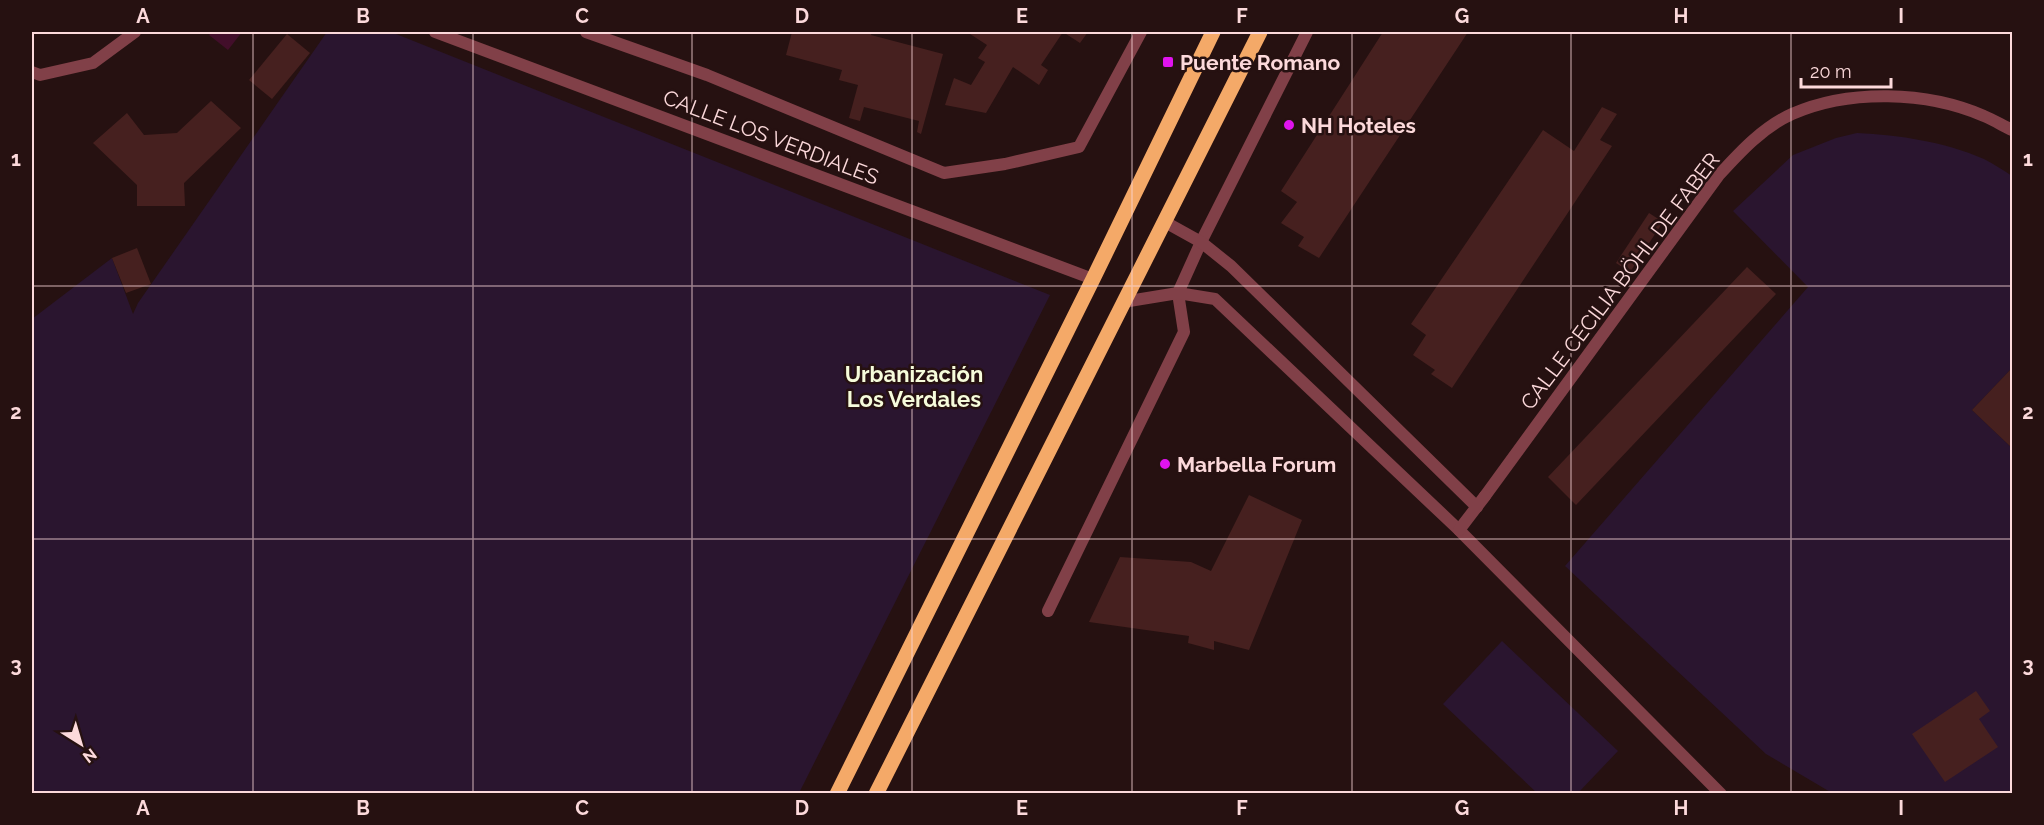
<svg xmlns="http://www.w3.org/2000/svg" width="2044" height="825" font-family="Raleway,sans-serif">
<style>
.green{fill:#2a152f}
.water{fill:#420e2a}
.building{fill:#46201f}
.lines{fill:none;stroke-linecap:round;stroke-linejoin:round}
.service{stroke:#814048;stroke-width:12}
.minor{stroke:#814048;stroke-width:12}
.tertiary{stroke:#814048;stroke-width:12}
.primary{stroke:#f4a968;stroke-width:15}
.grid{fill:none;stroke:#fcd9db;stroke-width:1.5;stroke-opacity:0.55}
.poi-dot{fill:#e013ee;stroke:#261111;stroke-width:2}
.labels{text-anchor:middle;dominant-baseline:central;stroke-width:5;stroke-linejoin:round;paint-order:stroke}
.poi-label{font-size:21px;font-weight:bold;fill:#fcd9db;stroke:#261111;text-anchor:start}
.street-label{font-size:21px;fill:#fcd9db;stroke:#261111}
.neighbourhood-label{font-size:22px;font-weight:bold;fill:#f6fcdb;stroke:#261111}
.neatline{fill:none;stroke:#fcd9db;stroke-width:2}
.grid-label{font-size:20px;text-anchor:middle;font-weight:bold;fill:#fcd9db}
</style>
<rect width="100%" height="100%" fill="#261111"/>
<g class="green">
<polygon points="327,32 391,32 1050,295 799,793 32,794 32,319 112,258 133,314 138,303"/>
<path d="M 1857,133 C 1900,135 1945,142 1984,159 C 1994,164 2003,170 2012,176 L 2012,368 L 1972,410 L 2012,448 L 2012,793 L 1832,793 L 1766,754 L 1565,566 L 1808,287 L 1733,211 L 1793,155 L 1836,138 Z"/>
<polygon points="1502,641 1618,751 1578,793 1537,793 1443,704"/>
</g>
<polygon class="water" points="212,32 242,32 228,50 209,35"/>
<g class="building">
<polygon points="792,32 872,32 871,35 943,54 921,134 917,132 919,121 864,107 860,121 849,118 858,85 839,80 842,70 786,55"/>
<polygon points="967,32 1088,32 1080,43 1063,32 1041,65 1048,70 1039,85 1013,67 986,113 945,105 954,78 971,85 985,62 978,58 987,45"/>
<polygon points="1383,32 1468,32 1319,258 1298,246 1304,237 1281,223 1297,202 1281,191"/>
<polygon points="287,34 310,53 272,99 249,80"/>
<polygon points="211,101 241,128 184,183 185,206 137,206 137,185 93,143 127,113 144,135 177,133"/>
<polygon points="1602,107 1617,114 1600,140 1612,146 1452,388 1431,374 1435,370 1413,355 1426,335 1411,324 1543,130 1574,151"/>
<polygon points="1649,213 1663,222 1630,272 1616,263"/>
<polygon points="137,248 151,284 126,293 112,258"/>
<polygon points="1747,267 1776,294 1576,505 1548,477"/>
<polygon points="2012,368 2012,448 1972,410"/>
<polygon points="1249,495 1302,520 1249,650 1214,641 1214,650 1188,643 1189,636 1089,622 1120,557 1191,562 1211,571"/>
<polygon points="1976,691 1990,711 1979,719 1998,747 1945,782 1912,734"/>
</g>
<g class="lines">
<g class="service">
<polyline points="586,32 707,75 944,173 1005,164 1079,147 1141,32"/>
<polyline points="1048,611 1184,332 1178,293 1201,242 1307,32"/>
</g>
<g class="minor">
<polyline points="435,32 1093,279"/>
<polyline points="32,72 40,75 93,63 135,32"/>
<path d="M 1485,496 L 1719,175 C 1740,152 1763,127 1792,114 C 1849,89 1927,91 1984,116 C 1994,120 2003,126 2012,130"/>
</g>
<g class="tertiary">
<polyline points="1165,222 1201,242 1231,266 1477,507"/>
<polyline points="1123,302 1178,293 1215,299 1459,530 1721,794"/>
<polyline points="1459,530 1485,496"/>
</g>
<g class="primary">
<polyline points="837,794 1093,279 1213,32"/>
<polyline points="876,794 1260,32"/>
</g>
</g>
<path class="grid" d="M 253,32 L 253,794M 473,32 L 473,794M 692,32 L 692,794M 912,32 L 912,794M 1132,32 L 1132,794M 1352,32 L 1352,794M 1571,32 L 1571,794M 1791,32 L 1791,794M 32,286 L 2012,286M 32,539 L 2012,539"/>
<g class="poi-dot">
<rect x="1162" y="56" width="12" height="12" rx="3"/>
<circle cx="1289" cy="125" r="6"/>
<circle cx="1165" cy="464" r="6"/>
</g>
<g class="labels">
<g class="poi-label">
<text x="1180" y="62">Puente Romano</text>
<text x="1301" y="125">NH Hoteles</text>
<text x="1177" y="464">Marbella Forum</text>
</g>
<g class="street-label">
<text transform="translate(771 137) rotate(21)">CALLE LOS VERDIALES</text>
<text transform="translate(1620 281) rotate(-53)">CALLE CECILIA BÖHL DE FABER</text>
</g>
<g class="neighbourhood-label">
<text x="914" y="374">Urbanización<tspan x="914" dy="25">Los Verdales</tspan></text>
</g>
</g>
<rect width="2044" height="825" fill="none" stroke="#261111" stroke-width="66"/>
<g transform="translate(81 744) rotate(143)" stroke="#261111" stroke-width="4.5" paint-order="stroke">
<path d="M0-4.5L10 22L0 15L-10 22Z" fill="#fcd9db"/>
<text y="-9" font-size="16" font-weight="bold" text-anchor="middle" fill="#fcd9db">N</text>
</g>
<path d="M1801 78v9h90v-9" fill="none" stroke="#fcd9db" stroke-width="3"/>
<text x="1810" y="78" font-size="18" fill="#fcd9db" stroke="#261111" stroke-width="4.5" paint-order="stroke">20 m</text>
<rect x="33" y="33" width="1978" height="759" class="neatline"/>
<g class="grid-label">
<text x="143" y="23">A</text>
<text x="363" y="23">B</text>
<text x="582" y="23">C</text>
<text x="802" y="23">D</text>
<text x="1022" y="23">E</text>
<text x="1242" y="23">F</text>
<text x="1462" y="23">G</text>
<text x="1681" y="23">H</text>
<text x="1901" y="23">I</text>
<text x="16" y="166">1</text>
<text x="2028" y="166">1</text>
<text x="16" y="419">2</text>
<text x="2028" y="419">2</text>
<text x="16" y="672">3</text>
<text x="2028" y="672">3</text>
<text x="143" y="815">A</text>
<text x="363" y="815">B</text>
<text x="582" y="815">C</text>
<text x="802" y="815">D</text>
<text x="1022" y="815">E</text>
<text x="1242" y="815">F</text>
<text x="1462" y="815">G</text>
<text x="1681" y="815">H</text>
<text x="1901" y="815">I</text>
</g>
</svg>
